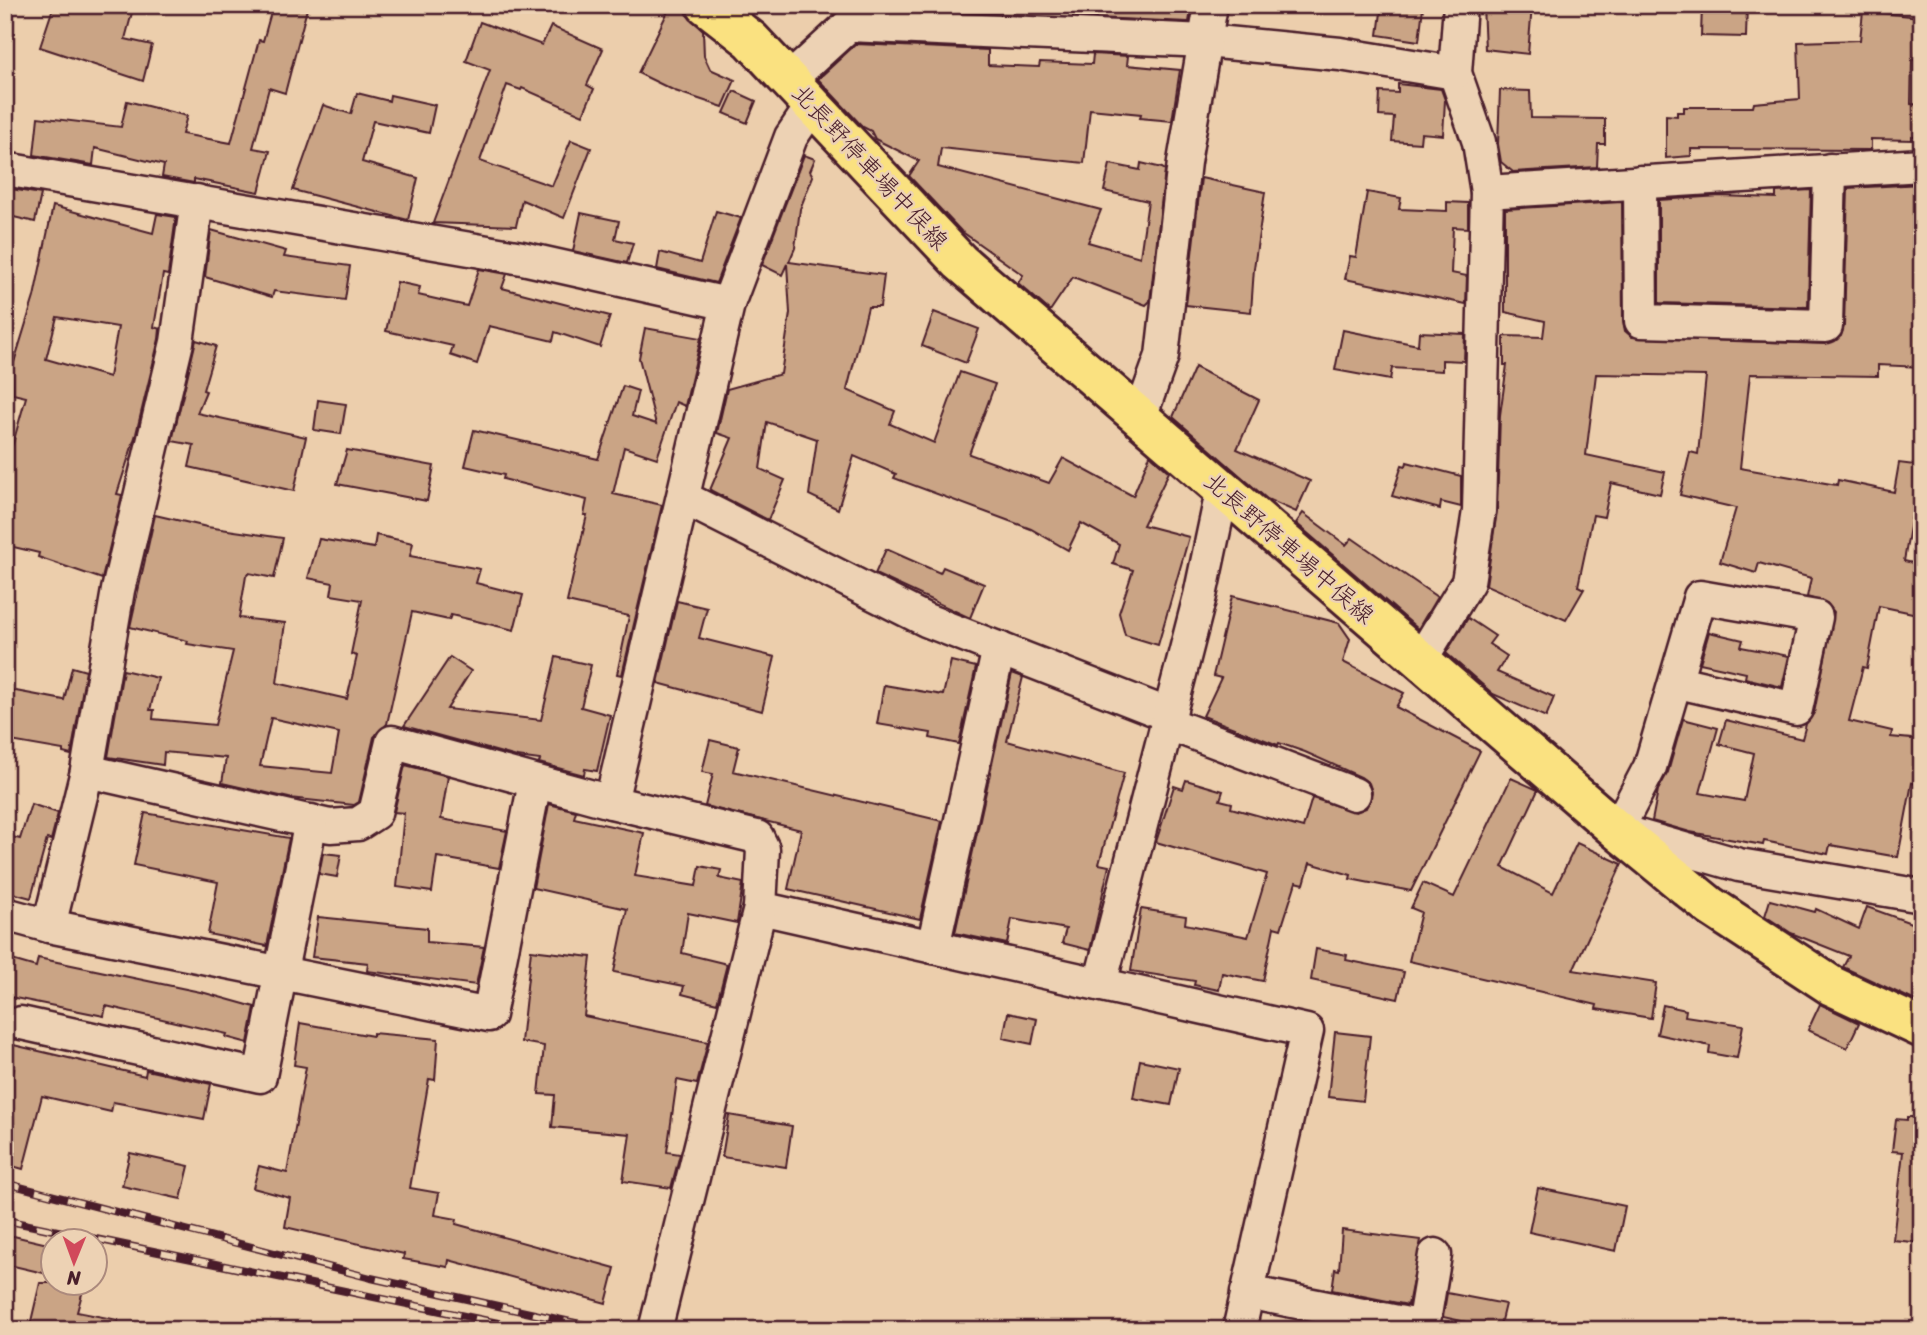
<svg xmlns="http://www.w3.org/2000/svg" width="1927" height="1335" font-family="Sriracha,'Klee One',sans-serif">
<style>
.building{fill:#caa485;stroke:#4a1f2b;stroke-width:2;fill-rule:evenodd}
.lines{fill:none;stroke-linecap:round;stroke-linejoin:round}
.minor-casing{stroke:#4a1f2b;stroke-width:37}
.major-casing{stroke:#4a1f2b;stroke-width:44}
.minor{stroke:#edd2b4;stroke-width:32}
.major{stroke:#fae180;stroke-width:38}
.rail-casing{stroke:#4a1f2b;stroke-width:8}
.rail{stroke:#edd2b4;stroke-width:5;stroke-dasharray:16;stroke-linecap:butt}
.labels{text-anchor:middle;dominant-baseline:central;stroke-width:5;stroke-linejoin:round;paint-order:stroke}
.street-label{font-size:24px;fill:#4a1f2b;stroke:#edd2b4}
</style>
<rect width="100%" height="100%" fill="#ecceac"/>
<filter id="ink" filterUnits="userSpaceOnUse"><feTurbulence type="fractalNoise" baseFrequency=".0143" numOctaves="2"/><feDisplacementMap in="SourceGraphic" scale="14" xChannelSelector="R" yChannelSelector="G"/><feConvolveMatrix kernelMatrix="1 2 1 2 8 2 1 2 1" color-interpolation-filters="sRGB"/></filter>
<g filter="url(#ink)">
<g class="building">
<polygon points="54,5 134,5 125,39 152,45 143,81 40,47"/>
<polygon points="273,5 308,5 285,93 269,88 253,148 270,151 259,192 194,179 194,183 162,177 164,165 95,148 93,165 34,155 38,117 121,127 127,101 187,116 182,134 231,143 259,40 263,41"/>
<polygon points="671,5 685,5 686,14 703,30 704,56 710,69 735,80 723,107 675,91 638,73"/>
<polygon points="1073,5 1192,5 1189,22 1073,17"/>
<polygon points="1382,5 1423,7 1419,41 1378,35"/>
<polygon points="1483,5 1532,5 1528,54 1485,49"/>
<polygon points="1702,5 1747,5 1746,37 1701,36"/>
<polygon points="1863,11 1920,17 1916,60 1912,59 1911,104 1922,105 1922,136 1912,136 1912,140 1871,139 1871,150 1691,149 1691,156 1666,158 1666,115 1677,116 1677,112 1684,112 1684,107 1753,107 1754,103 1800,99 1798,42 1860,40"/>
<polygon points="480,22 542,45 551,26 603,49 587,85 594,89 583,115 522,88 521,90 507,85 480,161 552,186 571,140 591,148 564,218 522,200 516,226 433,223 490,70 466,61"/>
<polygon points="856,44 988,50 988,65 1039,67 1040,62 1092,64 1093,54 1128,56 1127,65 1180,70 1172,121 1140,118 1141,114 1090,109 1084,163 941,148 938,167 1101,210 1088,242 1140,257 1148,201 1104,191 1110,164 1140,170 1141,163 1162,168 1165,170 1150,301 1146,305 1073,277 1050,311 1018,283 1023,275 961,231 909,176 919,161 875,139 871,131 863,127 818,79"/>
<polygon points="1398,84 1441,89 1445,100 1443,135 1421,133 1420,143 1392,141 1394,117 1379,116 1380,92 1398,93"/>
<polygon points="1500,90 1530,91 1531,118 1605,119 1605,144 1598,144 1597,167 1513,172 1501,162 1498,144"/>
<polygon points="734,91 756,101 747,123 724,113"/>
<polygon points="357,93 389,101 390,95 435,105 429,133 373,121 362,162 418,178 408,220 293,190 323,105 351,114"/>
<polygon points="804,155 815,159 810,171 813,176 800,209 795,248 789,262 884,275 880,307 868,307 847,390 895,411 890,424 934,443 960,372 995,384 969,454 1049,483 1063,458 1133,496 1150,455 1169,472 1143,525 1189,537 1158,645 1125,635 1119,613 1133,570 1113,564 1119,544 1081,523 1068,550 1031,529 894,478 896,474 854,456 838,509 809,495 817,439 767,422 760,469 785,480 768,520 710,490 732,438 717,433 727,389 781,374 790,313 787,264 782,275 762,265"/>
<polygon points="1201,178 1265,192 1254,268 1251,312 1186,305"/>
<polygon points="1922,184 1922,367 1878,365 1878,376 1750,374 1740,468 1837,485 1838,480 1894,492 1899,463 1922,466 1922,517 1912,516 1904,561 1922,565 1922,615 1879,606 1867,668 1863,667 1849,721 1892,731 1891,737 1922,740 1922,785 1912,783 1898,857 1830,845 1828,854 1764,841 1763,845 1690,832 1652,821 1658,790 1668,772 1683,719 1718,728 1700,793 1744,801 1754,753 1719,744 1726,720 1802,739 1806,724 1814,713 1834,612 1827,603 1807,597 1811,578 1759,563 1756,573 1720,562 1736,508 1680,495 1690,452 1698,454 1706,376 1596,374 1586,455 1665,472 1660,494 1611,483 1604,517 1593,515 1578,586 1584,589 1566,620 1486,585 1497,511 1500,415 1507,365 1504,365 1504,336 1543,337 1545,321 1505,312 1505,209 1622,202 1623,321 1625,331 1632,337 1825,344 1841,336 1844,326 1848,188"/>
<polygon points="5,188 41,194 35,222 5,215"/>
<polygon points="1811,190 1808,307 1659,303 1659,200 1720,196 1776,198 1776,192"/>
<polygon points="1367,192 1401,198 1399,209 1447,211 1447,202 1468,203 1468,228 1453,227 1451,273 1467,276 1466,304 1345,279 1350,256 1356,257"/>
<path d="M 53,206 L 153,233 L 157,214 L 176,217 L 168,275 L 163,274 L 154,327 L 160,329 L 159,339 L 136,434 L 117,494 L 122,495 L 102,579 L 38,557 L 39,553 L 5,545 L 5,460 L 8,461 L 26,397 L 13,394 L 12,369 L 34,297 ZM 57,317 L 118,327 L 109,377 L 46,359 Z"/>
<polygon points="716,211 741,218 716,283 657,269 660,252 700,263"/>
<polygon points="581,213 619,221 615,239 633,243 627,263 573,251"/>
<polygon points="211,230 286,251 284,257 350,266 345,300 274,291 272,297 205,277"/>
<polygon points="479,269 507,274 502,288 610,316 600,347 555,332 553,341 489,326 477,364 450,355 453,346 386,331 397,282 420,287 418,295 467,306"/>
<polygon points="934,312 979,329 966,363 922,346"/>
<polygon points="645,328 701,338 685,406 676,402 657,458 624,447 613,494 662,505 622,675 617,674 629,616 567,602 587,515 584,515 587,500 503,479 504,475 465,466 474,430 598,459 623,386 638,391 632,416 656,424 639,358"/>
<polygon points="1343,330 1418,345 1419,332 1465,334 1464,361 1442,360 1442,371 1392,368 1390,380 1335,370"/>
<polygon points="196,340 216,346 203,390 206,391 197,413 306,437 294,491 189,467 194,445 172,441"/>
<polygon points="1195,367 1259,400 1237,449 1310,481 1296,512 1267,499 1173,417"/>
<polygon points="318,400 346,404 341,434 314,430"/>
<polygon points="347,450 434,466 427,501 337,484"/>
<polygon points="1407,462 1461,476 1461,507 1441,502 1440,509 1392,496 1402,465 1406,466"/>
<polygon points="1303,513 1346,545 1352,538 1437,597 1418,629 1296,523"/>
<path d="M 155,515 L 207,527 L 283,538 L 274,578 L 249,573 L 246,576 L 239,618 L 285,623 L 277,683 L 347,699 L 357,656 L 351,654 L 362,600 L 331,595 L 333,583 L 308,578 L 319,539 L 374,548 L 376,535 L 413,543 L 410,556 L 480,569 L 476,583 L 523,595 L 514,630 L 451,615 L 449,620 L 412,612 L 387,724 L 374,737 L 359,802 L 354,805 L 289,798 L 222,783 L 226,758 L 164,752 L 163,765 L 108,757 L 123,670 L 158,678 L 150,710 L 154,710 L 153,719 L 215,725 L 233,651 L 187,644 L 188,641 L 130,627 ZM 271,718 L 339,733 L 332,773 L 260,766 Z"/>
<polygon points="886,549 940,573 943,567 984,584 970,618 875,574"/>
<polygon points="1232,596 1339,623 1350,639 1343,662 1404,693 1396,707 1480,751 1411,891 1350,879 1351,875 1310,863 1304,884 1296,882 1281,929 1274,927 1263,981 1222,973 1219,990 1194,985 1195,981 1131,971 1141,909 1186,916 1185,924 1248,937 1267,874 1156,842 1174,786 1183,789 1186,780 1223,791 1220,800 1232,803 1231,808 1303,828 1312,798 1356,812 1366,808 1372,792 1369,783 1361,777 1305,752 1279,743 1278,745 1203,716 1221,678 1213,676"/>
<polygon points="677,601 707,608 699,638 775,657 762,711 658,683"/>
<polygon points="1468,618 1495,636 1489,644 1507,656 1497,672 1554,697 1546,717 1493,694 1446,653"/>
<polygon points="1709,632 1743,640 1741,647 1789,656 1782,687 1745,678 1746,673 1700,663"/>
<polygon points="450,657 471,671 447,709 541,720 556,657 591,665 581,707 610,715 597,771 585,769 584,775 539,763 540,760 517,757 404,726"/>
<polygon points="951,661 976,667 959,744 930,738 931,733 877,724 884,685 943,695"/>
<polygon points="72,667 86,671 71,755 63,753 63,750 5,740 5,689 64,700"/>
<polygon points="1012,673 1023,677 1007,741 1124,773 1099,864 1109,866 1090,950 1062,943 1066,929 1012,919 1007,944 955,933"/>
<polygon points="710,740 739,747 733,771 942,821 920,919 788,889 801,830 705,806 713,774 702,772"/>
<polygon points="405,765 448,776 441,819 507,831 499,868 437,857 432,892 397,887 404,813 394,812"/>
<polygon points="1511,778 1538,790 1502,867 1553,893 1577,843 1622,864 1573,970 1656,983 1651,1018 1596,1009 1597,1005 1409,961 1421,912 1411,908 1423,883 1454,897"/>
<polygon points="31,804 58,813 51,840 47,839 31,898 5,891 5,835 20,839"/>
<polygon points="549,804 576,811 574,818 644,833 635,876 696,886 700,866 721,870 719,878 743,883 737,923 688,913 682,953 727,964 717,1003 682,994 684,986 614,972 627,909 533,888"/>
<polygon points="145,813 289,838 267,946 208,934 218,882 134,865"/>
<polygon points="323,853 341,855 337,877 319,874"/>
<polygon points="1770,900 1815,912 1816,909 1859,929 1867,907 1922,927 1922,1004 1843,967 1849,956 1791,933 1765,916"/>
<polygon points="318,917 427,928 427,942 484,947 476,985 367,971 368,963 312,957"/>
<polygon points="1316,949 1347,955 1346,960 1404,972 1398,999 1311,980"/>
<polygon points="531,950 591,957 584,1016 708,1042 697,1084 677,1080 667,1152 680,1154 671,1188 623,1181 630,1134 552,1127 555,1095 539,1094 544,1046 521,1042"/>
<polygon points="5,958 36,967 38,958 205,993 255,1007 248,1043 226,1037 227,1034 106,1006 104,1016 5,996"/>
<polygon points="1820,1004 1859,1023 1847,1048 1808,1030"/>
<polygon points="1663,1005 1686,1010 1685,1016 1743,1025 1737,1058 1709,1053 1710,1046 1657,1034"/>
<polygon points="1008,1013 1037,1019 1032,1044 1003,1038"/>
<polygon points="300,1023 373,1036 373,1033 438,1039 435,1080 429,1079 410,1188 439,1193 435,1215 457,1219 456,1224 615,1268 606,1303 449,1260 448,1267 403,1259 404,1254 285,1227 290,1198 253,1188 259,1166 287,1173 306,1067 294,1065"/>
<polygon points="1335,1032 1370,1036 1363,1101 1328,1097"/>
<polygon points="5,1043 145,1076 146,1070 211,1084 204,1119 113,1102 111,1112 42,1096 23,1169 5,1164 5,1104 14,1069 5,1068"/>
<polygon points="1140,1060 1179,1068 1171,1105 1133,1098"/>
<polygon points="729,1115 792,1126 786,1167 722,1157"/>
<polygon points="1907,1117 1922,1117 1922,1243 1893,1240 1903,1152 1892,1151 1896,1119 1907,1120"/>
<polygon points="130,1153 189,1166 181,1199 122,1186"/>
<polygon points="1538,1188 1625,1206 1616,1251 1529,1232"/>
<polygon points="1342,1230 1421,1240 1408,1305 1332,1290 1335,1269 1339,1270"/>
<polygon points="5,1234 52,1245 52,1275 5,1264"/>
<polygon points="40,1283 85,1283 77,1312 118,1320 117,1330 29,1330"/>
<polygon points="1447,1293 1505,1304 1499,1329 1443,1317"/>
</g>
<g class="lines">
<g class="minor-casing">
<g id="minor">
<polyline points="1460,5 1455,73 1479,142 1487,192"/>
<polyline points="788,81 849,25 1206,41 1340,54 1455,73"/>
<polyline points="5,169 522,258 728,304"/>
<polyline points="1640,182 1641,321 1826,326 1830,170"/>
<polyline points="1140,417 1162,356 1184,162 1211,5"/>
<polyline points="684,498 926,620 1169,715"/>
<polyline points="1420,661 1468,582 1479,511 1487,192 1922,165"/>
<polyline points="1678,682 1796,709 1816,617 1700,597 1650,767 1617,830 1739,865 1922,896"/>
<polyline points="1167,723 1354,794"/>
<polyline points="87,771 330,826 358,824 375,813 392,742 611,802 757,837 763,849 760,908 1307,1031 1239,1330"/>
<polyline points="611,802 728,304 791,137 812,106"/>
<polyline points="5,914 49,926 87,771 118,590 177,342 197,201"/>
<polyline points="49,926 489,1015 535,782"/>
<polyline points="933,947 999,648"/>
<polyline points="1100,984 1200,596 1222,492"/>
<polyline points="21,1023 260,1076 311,821"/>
<polyline points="1247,1292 1423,1327 1435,1255"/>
<polyline points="655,1330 760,908"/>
</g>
</g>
<g class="major-casing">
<polyline id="major" points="706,5 751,40 960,262 1617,830 1710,906 1832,986 1922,1028"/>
</g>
<use href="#minor" class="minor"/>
<use href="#major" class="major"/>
<g class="rail-casing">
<g id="rail">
<polyline points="5,1183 371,1278 607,1330"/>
<polyline points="5,1220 532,1330"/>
</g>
</g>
<use href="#rail" class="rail"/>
</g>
</g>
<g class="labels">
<g class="street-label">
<text transform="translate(870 167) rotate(47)">北長野停車場中俣線</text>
<text transform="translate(1289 548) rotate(41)">北長野停車場中俣線</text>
</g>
</g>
<rect width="1927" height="1335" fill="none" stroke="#edd2b4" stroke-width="28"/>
<rect x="14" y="14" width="1899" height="1307" fill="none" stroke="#4a1f2b" stroke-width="2.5" filter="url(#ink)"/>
<g transform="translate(74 1262) rotate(181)"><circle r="33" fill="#edd2b4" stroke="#ac8a7d" stroke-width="2"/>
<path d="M0-5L12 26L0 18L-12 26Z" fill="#d1495b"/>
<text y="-10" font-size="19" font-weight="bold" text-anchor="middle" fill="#4a1f2b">N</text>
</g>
</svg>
